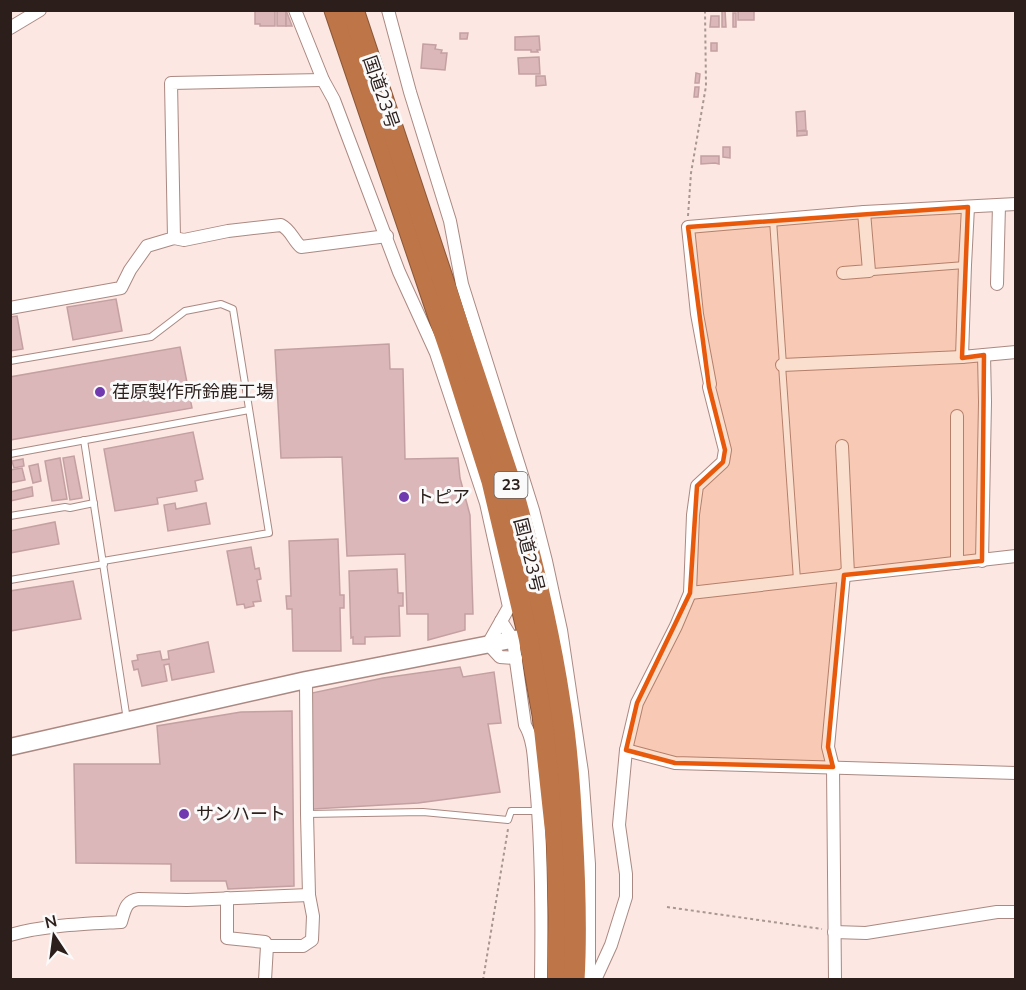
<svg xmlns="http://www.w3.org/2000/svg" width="1026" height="990" font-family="'Nunito Sans','Noto Sans JP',sans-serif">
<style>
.building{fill:#dcb7b9;stroke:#c4a0a2;stroke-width:1.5}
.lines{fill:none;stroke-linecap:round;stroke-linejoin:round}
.lane-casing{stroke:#aa8982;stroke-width:8}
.street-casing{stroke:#aa8982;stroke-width:14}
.secondary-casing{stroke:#aa8982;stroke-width:19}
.highway-casing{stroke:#8b5738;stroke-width:23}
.path{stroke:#a99793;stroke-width:2;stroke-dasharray:3 3;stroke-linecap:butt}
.lane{stroke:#fff;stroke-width:6}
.street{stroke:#fff;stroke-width:12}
.secondary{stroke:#fff;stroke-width:16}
.highway{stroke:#be7548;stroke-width:21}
.marked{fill:#e8590c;fill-opacity:0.2;stroke:#e8590c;stroke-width:4.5;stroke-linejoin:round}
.poi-dot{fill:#7139b0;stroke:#fafafa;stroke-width:2}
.labels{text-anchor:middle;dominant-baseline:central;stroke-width:6;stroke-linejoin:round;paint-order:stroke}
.shield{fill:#fafafa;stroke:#69605e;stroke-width:1.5}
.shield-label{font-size:16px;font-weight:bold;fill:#2b1e1b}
.street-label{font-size:18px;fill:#2b1e1b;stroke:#fafafa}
.poi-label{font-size:18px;fill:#2b1e1b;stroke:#fafafa;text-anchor:start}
</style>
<rect width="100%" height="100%" fill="#fde7e2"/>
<g class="building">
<polygon points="255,10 275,10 275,26 260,26 260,24 255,24"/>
<rect x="277" y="10" width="9" height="16"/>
<polygon points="286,10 292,26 286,26"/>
<polygon points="722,10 725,10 726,27 722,27"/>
<rect x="738" y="10" width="16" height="10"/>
<rect x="733" y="13" width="3" height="14"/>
<polygon points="711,16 719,16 719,27 710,27"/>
<polygon points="460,33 468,33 467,39 460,39"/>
<polygon points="539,36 540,50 537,50 538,52 531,52 531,50 515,50 515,37"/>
<rect x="711" y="43" width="6" height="8"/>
<polygon points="423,44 436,45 435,49 442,50 441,53 447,53 445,70 421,68"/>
<polygon points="539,57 540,74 519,74 518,58"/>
<polygon points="696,73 700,74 699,83 695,83"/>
<polygon points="536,76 545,76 546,85 536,86"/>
<polygon points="695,87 699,87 698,97 694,97"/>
<polygon points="805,111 806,130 797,131 796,112"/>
<polygon points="797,131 807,131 807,135 797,136"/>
<polygon points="723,147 730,147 730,158 723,157"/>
<polygon points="701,156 719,156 719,164 715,163 701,164"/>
<polygon points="116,299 122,331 73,340 67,307"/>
<polygon points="17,316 23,349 10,351 10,317"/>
<polygon points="389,344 390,369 403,369 405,459 458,458 460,478 470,515 473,614 465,614 465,630 428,640 428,614 407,614 405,554 347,556 342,457 281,458 275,350"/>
<polygon points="180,347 192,408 10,440 10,377"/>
<polygon points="193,432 203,479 195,481 197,491 157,498 158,504 115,511 104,449"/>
<polygon points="74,456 82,498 70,500 63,458"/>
<polygon points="60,458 67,499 52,501 45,461"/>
<polygon points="23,459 24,466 14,468 12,461"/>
<polygon points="38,464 41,481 33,483 29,466"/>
<polygon points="22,468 25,480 10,483 10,470"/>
<polygon points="32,487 33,496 10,501 10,492"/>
<polygon points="175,503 176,509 206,503 210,524 168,531 164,505"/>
<polygon points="55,522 59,544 10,553 10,531"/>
<polygon points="338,539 340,595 344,595 344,608 340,608 341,651 293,651 292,609 287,609 286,596 291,596 289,541"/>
<polygon points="251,547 255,569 259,568 261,579 257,580 261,601 253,602 254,606 245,608 244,604 237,605 227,551"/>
<polygon points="397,569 398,593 403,593 403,606 399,606 400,636 365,637 365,644 353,644 353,637 351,638 349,571"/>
<polygon points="73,581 81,619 10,631 10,591"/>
<polygon points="208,642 214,672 172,680 169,664 164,665 167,681 142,686 138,669 134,670 132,661 138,660 137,655 160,651 162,660 169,659 168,651"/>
<polygon points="460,667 463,677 494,672 501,723 488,724 500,792 418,803 313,809 312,693 383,678"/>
<polygon points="292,711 294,886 228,889 226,881 171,881 171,864 76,863 74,764 160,764 157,726 241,712"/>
</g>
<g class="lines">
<g class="lane-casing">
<g id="lane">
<polyline points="773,220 783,365"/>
<polyline points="869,271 873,272 965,265"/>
<polyline points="10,361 151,337 185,311 221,304 233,309 269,533 103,561"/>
<polyline points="782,365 797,580"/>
<polyline points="84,440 127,720"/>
<polyline points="10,454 249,410"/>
<polyline points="10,516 65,507 70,508 94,503"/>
<polyline points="10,580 104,564"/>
<polyline points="307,814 423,812 508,820 511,811 538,811"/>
</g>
</g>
<g class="street-casing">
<g id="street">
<polyline points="295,10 323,80 334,100 399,272 436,353 486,503 509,607 488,644 500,657 516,658"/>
<polyline points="388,10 410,92 450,221 462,284 533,510 546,561 554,598 561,630 582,772 589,864 589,980"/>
<polyline points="10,28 40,10"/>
<polyline points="968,207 965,265 962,357 1016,352"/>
<path d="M 174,238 L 184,240 L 228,231 L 281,225 C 291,230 293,240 301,247 L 387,236"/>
<polyline points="843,273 869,271 864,212"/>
<polyline points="997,284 999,205"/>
<polyline points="10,308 121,288 130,270 147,246 174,238 171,83 323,80"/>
<polyline points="782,365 962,357"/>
<polyline points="842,446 848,574"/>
<polyline points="982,561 985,402 984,355"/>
<polyline points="957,563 957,416"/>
<polyline points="690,593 1016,556"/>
<path d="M 501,621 L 513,640 L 525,725 C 535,742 534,765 536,784 C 542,849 542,914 541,980"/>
<polyline points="626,750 675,763 1016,773"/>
<polyline points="227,898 227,938 265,942 267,946"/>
<polyline points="834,932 866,933 997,912 1016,912"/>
<path d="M 10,935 C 46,925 84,924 121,922 C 125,910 125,901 139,899 L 187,900 L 309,895"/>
<polyline points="265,980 267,946 303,946 312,940 313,916 309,895 307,814 306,680"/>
<polyline points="595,980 611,945 626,897 626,874 619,825 626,750 637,703 676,626 690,593 693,515 697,486 723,462 725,450 709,387 710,384 697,314 688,227 864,212 1016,204"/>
<polyline points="835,980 833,767 828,747 844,574"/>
</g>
</g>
<g class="secondary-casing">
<polyline id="secondary" points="10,747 306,680 541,634"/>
</g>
<g class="highway-casing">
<g id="highway">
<polyline points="335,10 452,355 492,481 529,637 543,715 557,844 559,917 558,980"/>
<path d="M 353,10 L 512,488 C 532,559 549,629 560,702 C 567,744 570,787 572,829 C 575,879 577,929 574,980"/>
</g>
</g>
<g class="path">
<polyline points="688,216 691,173 706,86 705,10"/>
<polyline points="667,907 822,929"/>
<polyline points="483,980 508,829"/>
</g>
<use href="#lane" class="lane"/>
<use href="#street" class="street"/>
<use href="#secondary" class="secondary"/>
<use href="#highway" class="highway"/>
</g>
<path class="marked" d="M 968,207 L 962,358 L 984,355 L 982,561 L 844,575 L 828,747 L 833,767 L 675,763 L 626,750 L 637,703 L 690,593 L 697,486 L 723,462 L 725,450 L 709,387 L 688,227 Z"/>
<g class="poi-dot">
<circle cx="100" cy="392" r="6"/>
<circle cx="404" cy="497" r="6"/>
<circle cx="184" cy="814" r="6"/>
</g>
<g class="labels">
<rect class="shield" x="494.5" y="472" width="33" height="26" rx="4.5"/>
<g class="shield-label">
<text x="511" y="485">23</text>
</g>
<g class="street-label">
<text transform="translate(381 92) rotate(71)">国道23号</text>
<text transform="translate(529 555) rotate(76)">国道23号</text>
</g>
<g class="poi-label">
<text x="112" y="392">荏原製作所鈴鹿工場</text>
<text x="416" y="497">トピア</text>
<text x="196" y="814">サンハート</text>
</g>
</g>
<rect width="1026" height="990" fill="none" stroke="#2b1e1b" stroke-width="24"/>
<g transform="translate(54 936) rotate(347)" stroke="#fafafa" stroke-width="4.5" paint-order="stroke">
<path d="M0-4.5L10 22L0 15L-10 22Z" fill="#2b1e1b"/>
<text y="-9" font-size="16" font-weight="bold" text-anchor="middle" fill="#2b1e1b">N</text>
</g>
</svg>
